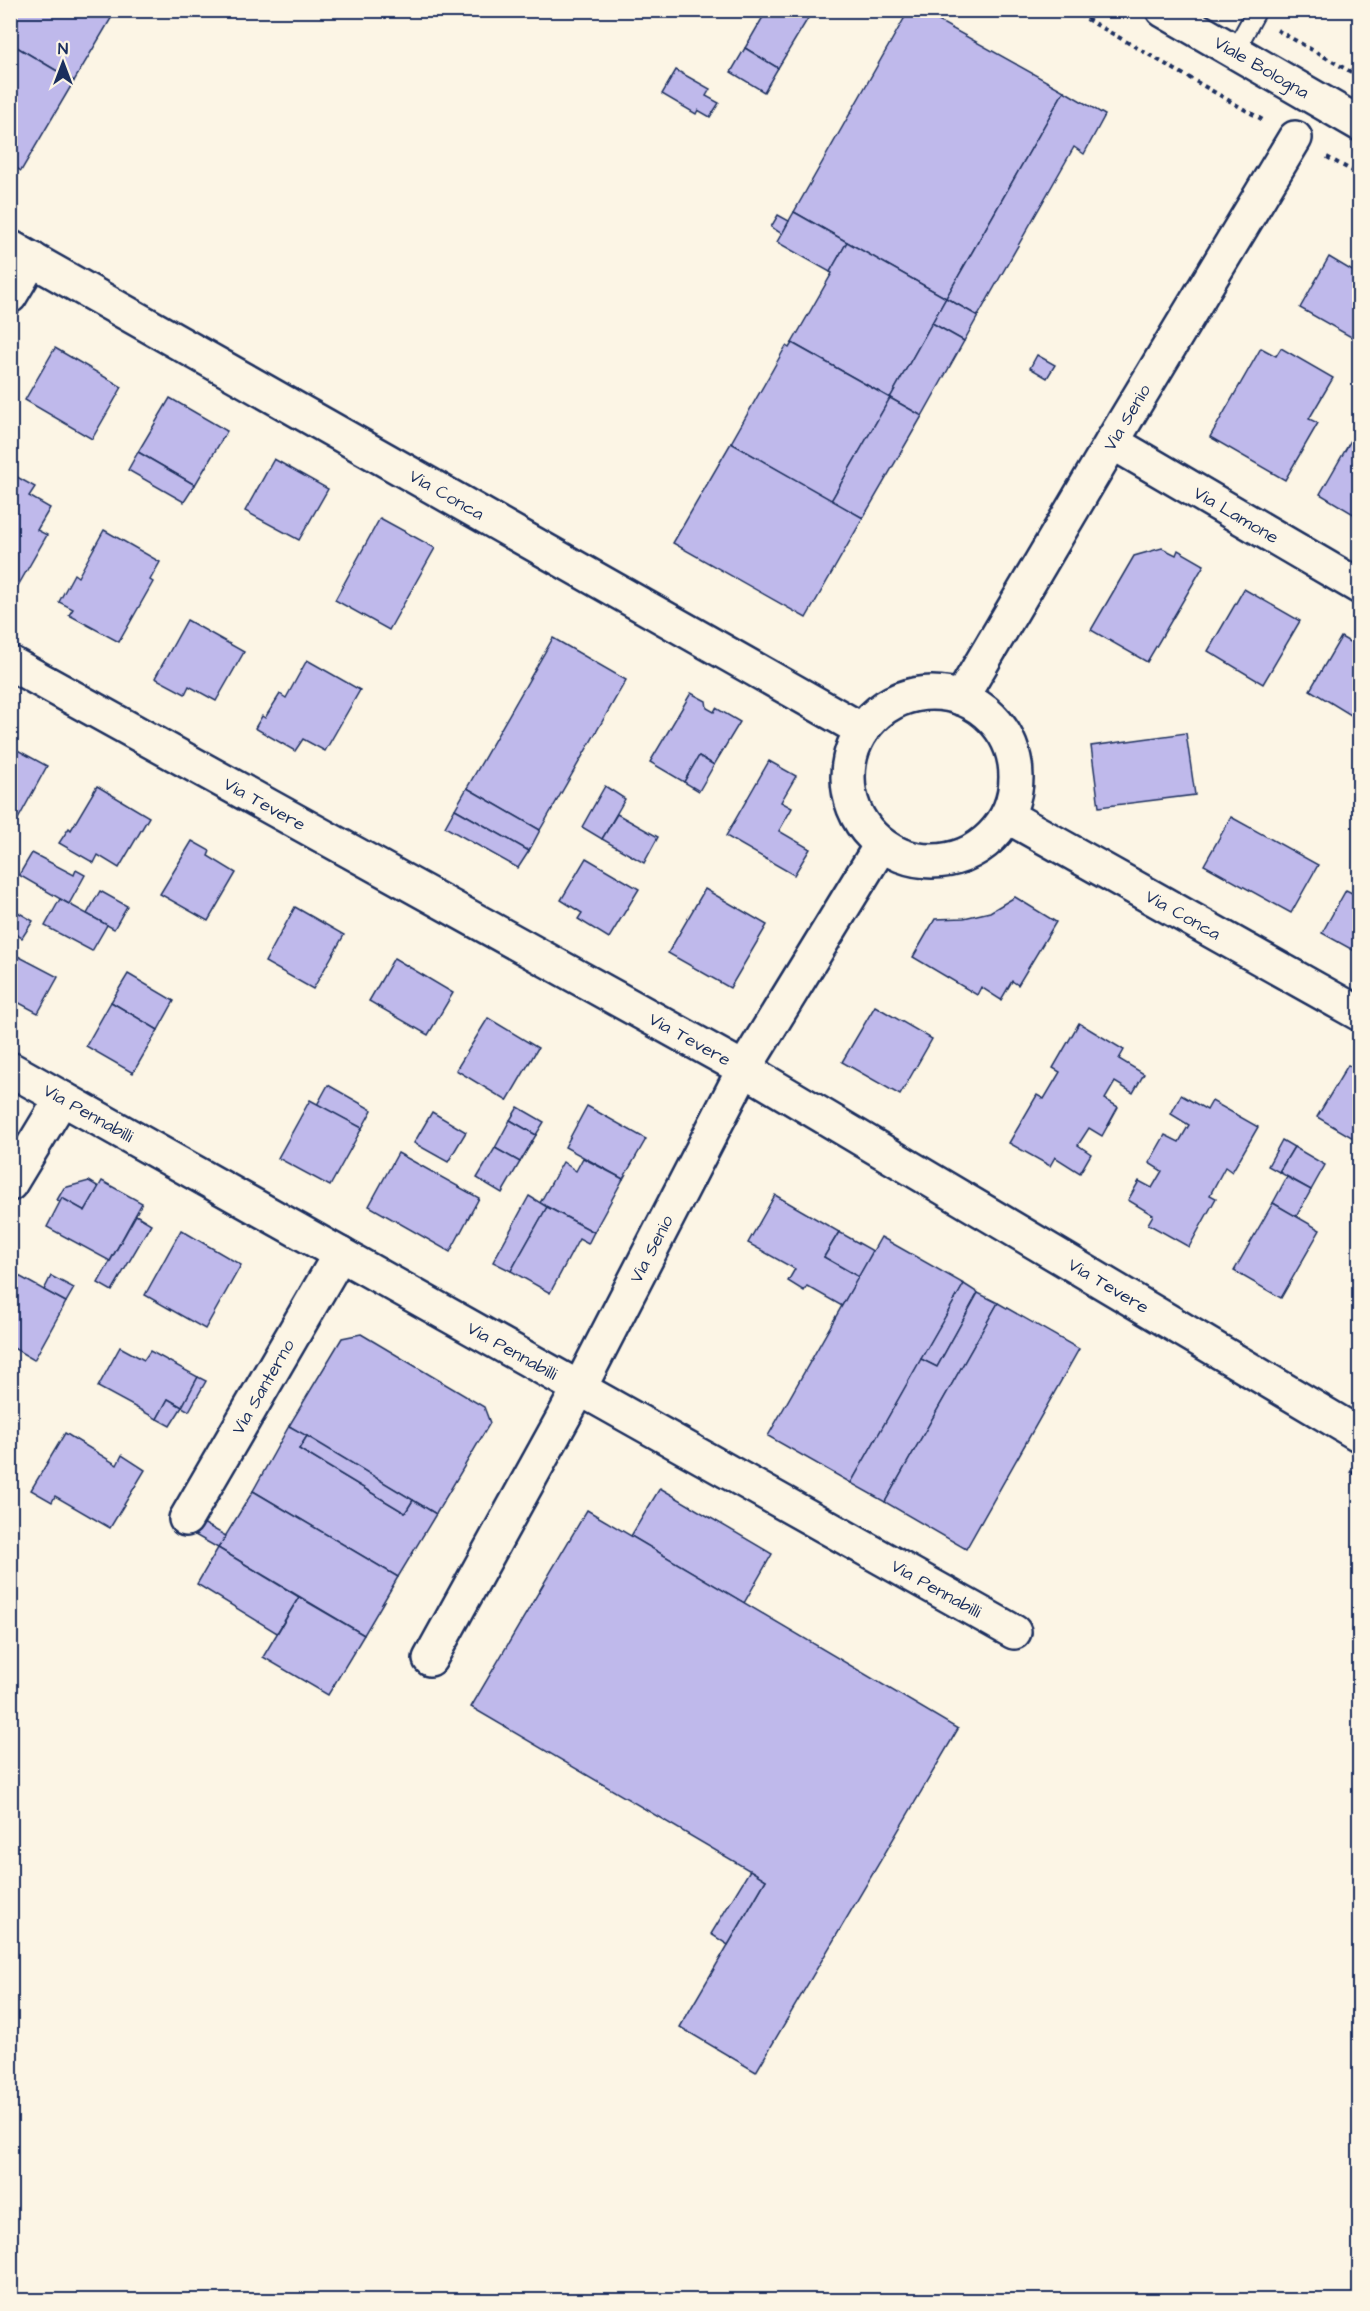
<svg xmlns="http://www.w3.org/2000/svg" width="1370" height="2311" font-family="'Architects Daughter',sans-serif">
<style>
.building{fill:#bfb9eb;stroke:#1b2f5e;stroke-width:1.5}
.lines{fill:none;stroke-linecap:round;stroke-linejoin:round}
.lane-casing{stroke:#1b2f5e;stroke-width:22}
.street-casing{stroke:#1b2f5e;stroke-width:38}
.secondary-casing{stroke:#1b2f5e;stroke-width:38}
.path{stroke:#1b2f5e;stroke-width:4;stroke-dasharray:4.5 4.5;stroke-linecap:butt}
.lane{stroke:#fcf5e5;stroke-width:18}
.street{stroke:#fcf5e5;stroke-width:33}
.secondary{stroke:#fcf5e5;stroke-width:33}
.labels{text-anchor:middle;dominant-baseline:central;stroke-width:6;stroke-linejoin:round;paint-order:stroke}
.street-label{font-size:18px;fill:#1b2f5e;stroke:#fcf5e5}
</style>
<rect width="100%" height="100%" fill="#fcf5e5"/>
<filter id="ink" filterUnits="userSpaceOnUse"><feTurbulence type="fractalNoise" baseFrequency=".0167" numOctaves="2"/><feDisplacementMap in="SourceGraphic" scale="12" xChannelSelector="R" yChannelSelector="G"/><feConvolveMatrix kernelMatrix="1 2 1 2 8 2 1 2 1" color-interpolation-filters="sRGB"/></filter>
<g filter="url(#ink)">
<g class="building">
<polygon points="10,10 116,10 74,81 10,43"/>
<polygon points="767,10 813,10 778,68 745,48"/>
<polygon points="909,10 919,10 1064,91 946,298 794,212"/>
<polygon points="10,43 74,81 21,171 10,164"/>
<polygon points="745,48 778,68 764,92 731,72"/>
<polygon points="676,70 710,89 706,96 719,103 710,117 698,110 696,114 662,94"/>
<polygon points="1064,91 1105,115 1084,154 1074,147 978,316 946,298"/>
<polygon points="794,212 847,242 830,272 777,242"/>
<polygon points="778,215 789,221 782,234 771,227"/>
<polygon points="847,242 946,298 890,398 792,343 832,273 830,272"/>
<polygon points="1329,257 1354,272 1357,266 1360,268 1360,342 1300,308"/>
<polygon points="946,298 978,316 964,341 932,323"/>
<polygon points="932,323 964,341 922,416 890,398"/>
<polygon points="792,343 890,398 831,501 731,443 786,346 789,348"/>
<polygon points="55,348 122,387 92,439 25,400"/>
<polygon points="1261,348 1276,356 1281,348 1333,378 1309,419 1318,423 1285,480 1210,437"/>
<polygon points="1037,355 1055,365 1047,378 1030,368"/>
<polygon points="170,398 227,431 195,485 138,452"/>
<polygon points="890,398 922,416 863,518 831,501"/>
<polygon points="1354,435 1360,438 1360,518 1320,494"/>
<polygon points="731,443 863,518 806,618 673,543"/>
<polygon points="138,452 195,485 184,502 128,470"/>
<polygon points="274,459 328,489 299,540 245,511"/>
<polygon points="10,473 35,487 29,496 50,508 37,530 47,535 11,598"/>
<polygon points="380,518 435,548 389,630 335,600"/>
<polygon points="104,530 160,562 150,580 153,582 119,642 69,615 73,609 59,602 74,574 78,577"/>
<polygon points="1162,548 1176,555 1178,550 1204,565 1147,662 1091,630 1134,556"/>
<polygon points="1244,589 1300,621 1263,684 1208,651"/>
<polygon points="187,620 244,652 216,701 189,686 185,694 155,678"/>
<polygon points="1341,637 1360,648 1360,655 1356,661 1360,663 1359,720 1310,690"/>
<polygon points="553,638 626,680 540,830 467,788"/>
<polygon points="307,660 360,690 325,751 303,739 295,751 255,728 262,716 265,718 280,694 286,698"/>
<polygon points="691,693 706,701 707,708 714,712 716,708 740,722 714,765 699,756 684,782 650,762"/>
<polygon points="1186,733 1195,795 1099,807 1091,746"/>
<polygon points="10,746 47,766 11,832 10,832"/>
<polygon points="699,756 714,765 699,791 684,782"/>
<polygon points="769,761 796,776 781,802 792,808 779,831 810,849 794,875 726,836"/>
<polygon points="97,786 149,817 119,868 98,855 94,863 59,843 69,828 71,830"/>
<polygon points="605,786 625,799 602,839 582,827"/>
<polygon points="467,788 540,830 529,851 455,809"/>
<polygon points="455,809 529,851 518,868 445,827"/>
<polygon points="617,814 658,837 644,863 602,839"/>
<polygon points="1231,817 1318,865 1291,913 1204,865"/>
<polygon points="192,841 210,851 208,856 236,873 208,921 160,894"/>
<polygon points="32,853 74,875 76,870 85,875 69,904 19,875"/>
<polygon points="586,858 639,889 609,938 578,919 582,913 561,900"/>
<polygon points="705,889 767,925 730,988 668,953"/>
<polygon points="1346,890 1360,897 1360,954 1322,933"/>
<polygon points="100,891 127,906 114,929 87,914"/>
<polygon points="1015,897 1056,922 1018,985 1012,981 1001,1000 981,987 977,995 913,957 935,919 964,918 990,912"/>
<polygon points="60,899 107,925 92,951 45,926"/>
<polygon points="295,907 344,935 313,989 265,962"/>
<polygon points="16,911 33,921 22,938 10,931 10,923"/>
<polygon points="10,952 58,977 38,1013 10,998"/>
<polygon points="394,958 453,993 428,1035 369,1001"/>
<polygon points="128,974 174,1001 158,1030 111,1002"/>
<polygon points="111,1002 158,1030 133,1073 86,1046"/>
<polygon points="875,1006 932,1039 900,1095 842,1062"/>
<polygon points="488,1018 538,1048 507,1101 456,1070"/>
<polygon points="1079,1023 1124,1050 1119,1059 1144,1074 1133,1093 1115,1082 1105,1099 1118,1107 1102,1136 1089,1128 1078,1145 1091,1154 1080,1173 1055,1157 1050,1166 1009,1143 1037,1095 1044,1099 1060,1072 1053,1068"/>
<polygon points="1348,1065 1360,1072 1360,1142 1317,1117"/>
<polygon points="328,1085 372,1110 362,1128 317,1105"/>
<polygon points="1181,1095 1207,1110 1212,1101 1258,1127 1232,1172 1225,1167 1210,1195 1216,1198 1189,1247 1148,1224 1153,1215 1128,1200 1139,1181 1152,1188 1162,1171 1149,1163 1165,1135 1179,1142 1189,1125 1171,1114"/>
<polygon points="310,1100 362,1128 330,1186 278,1158"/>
<polygon points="587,1106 646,1139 623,1179 565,1147"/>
<polygon points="518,1107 544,1122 536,1135 510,1120"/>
<polygon points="432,1112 466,1132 448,1162 414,1143"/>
<polygon points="510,1120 536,1135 520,1162 495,1148"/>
<polygon points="1282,1140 1294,1147 1279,1172 1268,1166"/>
<polygon points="1294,1147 1325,1165 1311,1190 1279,1172"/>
<polygon points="495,1148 520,1162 502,1193 477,1178"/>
<polygon points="398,1153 479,1198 450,1252 369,1206"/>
<polygon points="583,1158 623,1179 594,1232 540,1203 563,1162 576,1171"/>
<polygon points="1287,1177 1311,1190 1296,1217 1273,1203"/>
<polygon points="89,1181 99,1187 85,1211 62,1198 60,1201 57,1200 64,1188"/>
<polygon points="102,1181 142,1203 110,1261 47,1227 62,1198 85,1211"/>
<polygon points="775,1195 839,1232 824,1257 859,1277 842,1306 807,1286 804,1291 788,1281 795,1269 748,1243"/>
<polygon points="529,1196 547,1207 511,1271 493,1262"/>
<polygon points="1273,1203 1320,1230 1281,1298 1234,1271"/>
<polygon points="547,1207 594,1232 588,1244 579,1239 550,1293 511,1271"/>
<polygon points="136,1215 151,1224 112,1291 98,1283"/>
<polygon points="181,1230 241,1265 205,1329 145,1295"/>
<polygon points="839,1232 873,1251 859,1277 824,1257"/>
<polygon points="881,1237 964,1284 851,1483 768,1436"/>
<polygon points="17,1275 66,1302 34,1360 10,1346 10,1286"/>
<polygon points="51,1276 74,1288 66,1302 44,1290"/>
<polygon points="964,1284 978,1293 937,1367 921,1359"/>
<polygon points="978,1293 998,1303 885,1502 851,1483 921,1359 937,1367"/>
<polygon points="998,1303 1079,1349 966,1549 885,1502"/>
<polygon points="361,1334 484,1407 490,1423 436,1514 289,1426 342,1338"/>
<polygon points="120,1347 144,1360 150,1351 198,1377 182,1407 168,1399 157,1419 98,1387"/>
<polygon points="198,1377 206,1381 189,1411 182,1407"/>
<polygon points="168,1399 182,1407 170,1426 157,1419"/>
<polygon points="289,1426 307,1436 299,1449 405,1513 413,1500 436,1514 398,1577 253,1491"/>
<polygon points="65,1433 117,1465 122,1455 145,1470 110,1528 55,1496 52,1502 31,1490"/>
<polygon points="307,1436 413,1500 405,1513 299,1449"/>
<polygon points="660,1488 772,1554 744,1603 631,1536"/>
<polygon points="253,1491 398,1577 364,1635 218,1548"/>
<polygon points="587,1510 958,1729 756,2072 680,2027 766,1880 471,1707"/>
<polygon points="203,1523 226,1536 218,1548 195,1535"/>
<polygon points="218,1548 299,1597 277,1633 197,1584"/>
<polygon points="299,1597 364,1635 328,1695 263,1657"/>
<polygon points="750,1870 766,1880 728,1945 711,1934"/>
</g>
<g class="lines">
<g class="lane-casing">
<polyline id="lane" points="1234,52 1257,10"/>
</g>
<g class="street-casing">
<g id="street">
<path id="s1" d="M 10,247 L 862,730"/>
<polyline points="10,296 32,259"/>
<path id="s2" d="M 1112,442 L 1360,587"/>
<path id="s3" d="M 10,663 L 744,1069 L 1360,1435"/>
<circle cx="932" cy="777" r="84"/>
<path id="s4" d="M 961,698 L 1112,442 L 1295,138"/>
<path id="s5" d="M 1007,816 L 1360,1014"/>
<path id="s6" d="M 10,1069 L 1014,1632"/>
<polyline points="10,1184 62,1098"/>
<path id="s7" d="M 186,1519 L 340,1254"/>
<path id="s8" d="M 430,1659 L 579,1389 L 744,1069 L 881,845"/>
</g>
</g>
<g class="secondary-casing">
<g id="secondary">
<path id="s9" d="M 1163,10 L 1360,124"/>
</g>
</g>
<g class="path">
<polyline points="1071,10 1263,120"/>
<polyline points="1277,30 1360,77"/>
<polyline points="1327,157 1360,175"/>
<polyline points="1350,1471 1360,1476"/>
</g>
<use href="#lane" class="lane"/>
<use href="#street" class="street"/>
<use href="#secondary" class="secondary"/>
</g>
</g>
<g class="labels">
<g class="street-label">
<text stroke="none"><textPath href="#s9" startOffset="114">Viale Bologna</textPath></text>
<text stroke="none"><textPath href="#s4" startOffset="326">Via Senio</textPath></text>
<text stroke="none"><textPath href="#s1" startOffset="502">Via Conca</textPath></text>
<text stroke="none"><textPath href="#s2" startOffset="144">Via Lamone</textPath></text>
<text stroke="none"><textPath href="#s3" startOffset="291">Via Tevere</textPath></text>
<text stroke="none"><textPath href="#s5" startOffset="202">Via Conca</textPath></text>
<text stroke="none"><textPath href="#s3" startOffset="777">Via Tevere</textPath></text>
<text stroke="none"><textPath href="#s6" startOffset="90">Via Pennabilli</textPath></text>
<text stroke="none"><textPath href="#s8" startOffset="466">Via Senio</textPath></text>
<text stroke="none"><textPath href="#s3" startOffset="1263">Via Tevere</textPath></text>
<text stroke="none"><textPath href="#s6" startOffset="576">Via Pennabilli</textPath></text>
<text stroke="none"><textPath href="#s7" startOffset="153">Via Santerno</textPath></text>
<text stroke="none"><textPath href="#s6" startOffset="1062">Via Pennabilli</textPath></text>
</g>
</g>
<rect width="1370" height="2311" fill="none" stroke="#fcf5e5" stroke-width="36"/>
<rect x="18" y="18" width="1334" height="2275" fill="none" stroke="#1b2f5e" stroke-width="2" filter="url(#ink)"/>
<g transform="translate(63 63)" stroke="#fcf5e5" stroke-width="4.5" paint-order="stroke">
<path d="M0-4.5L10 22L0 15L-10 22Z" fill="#1b2f5e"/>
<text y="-9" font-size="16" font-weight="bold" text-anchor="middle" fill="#1b2f5e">N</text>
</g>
</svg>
